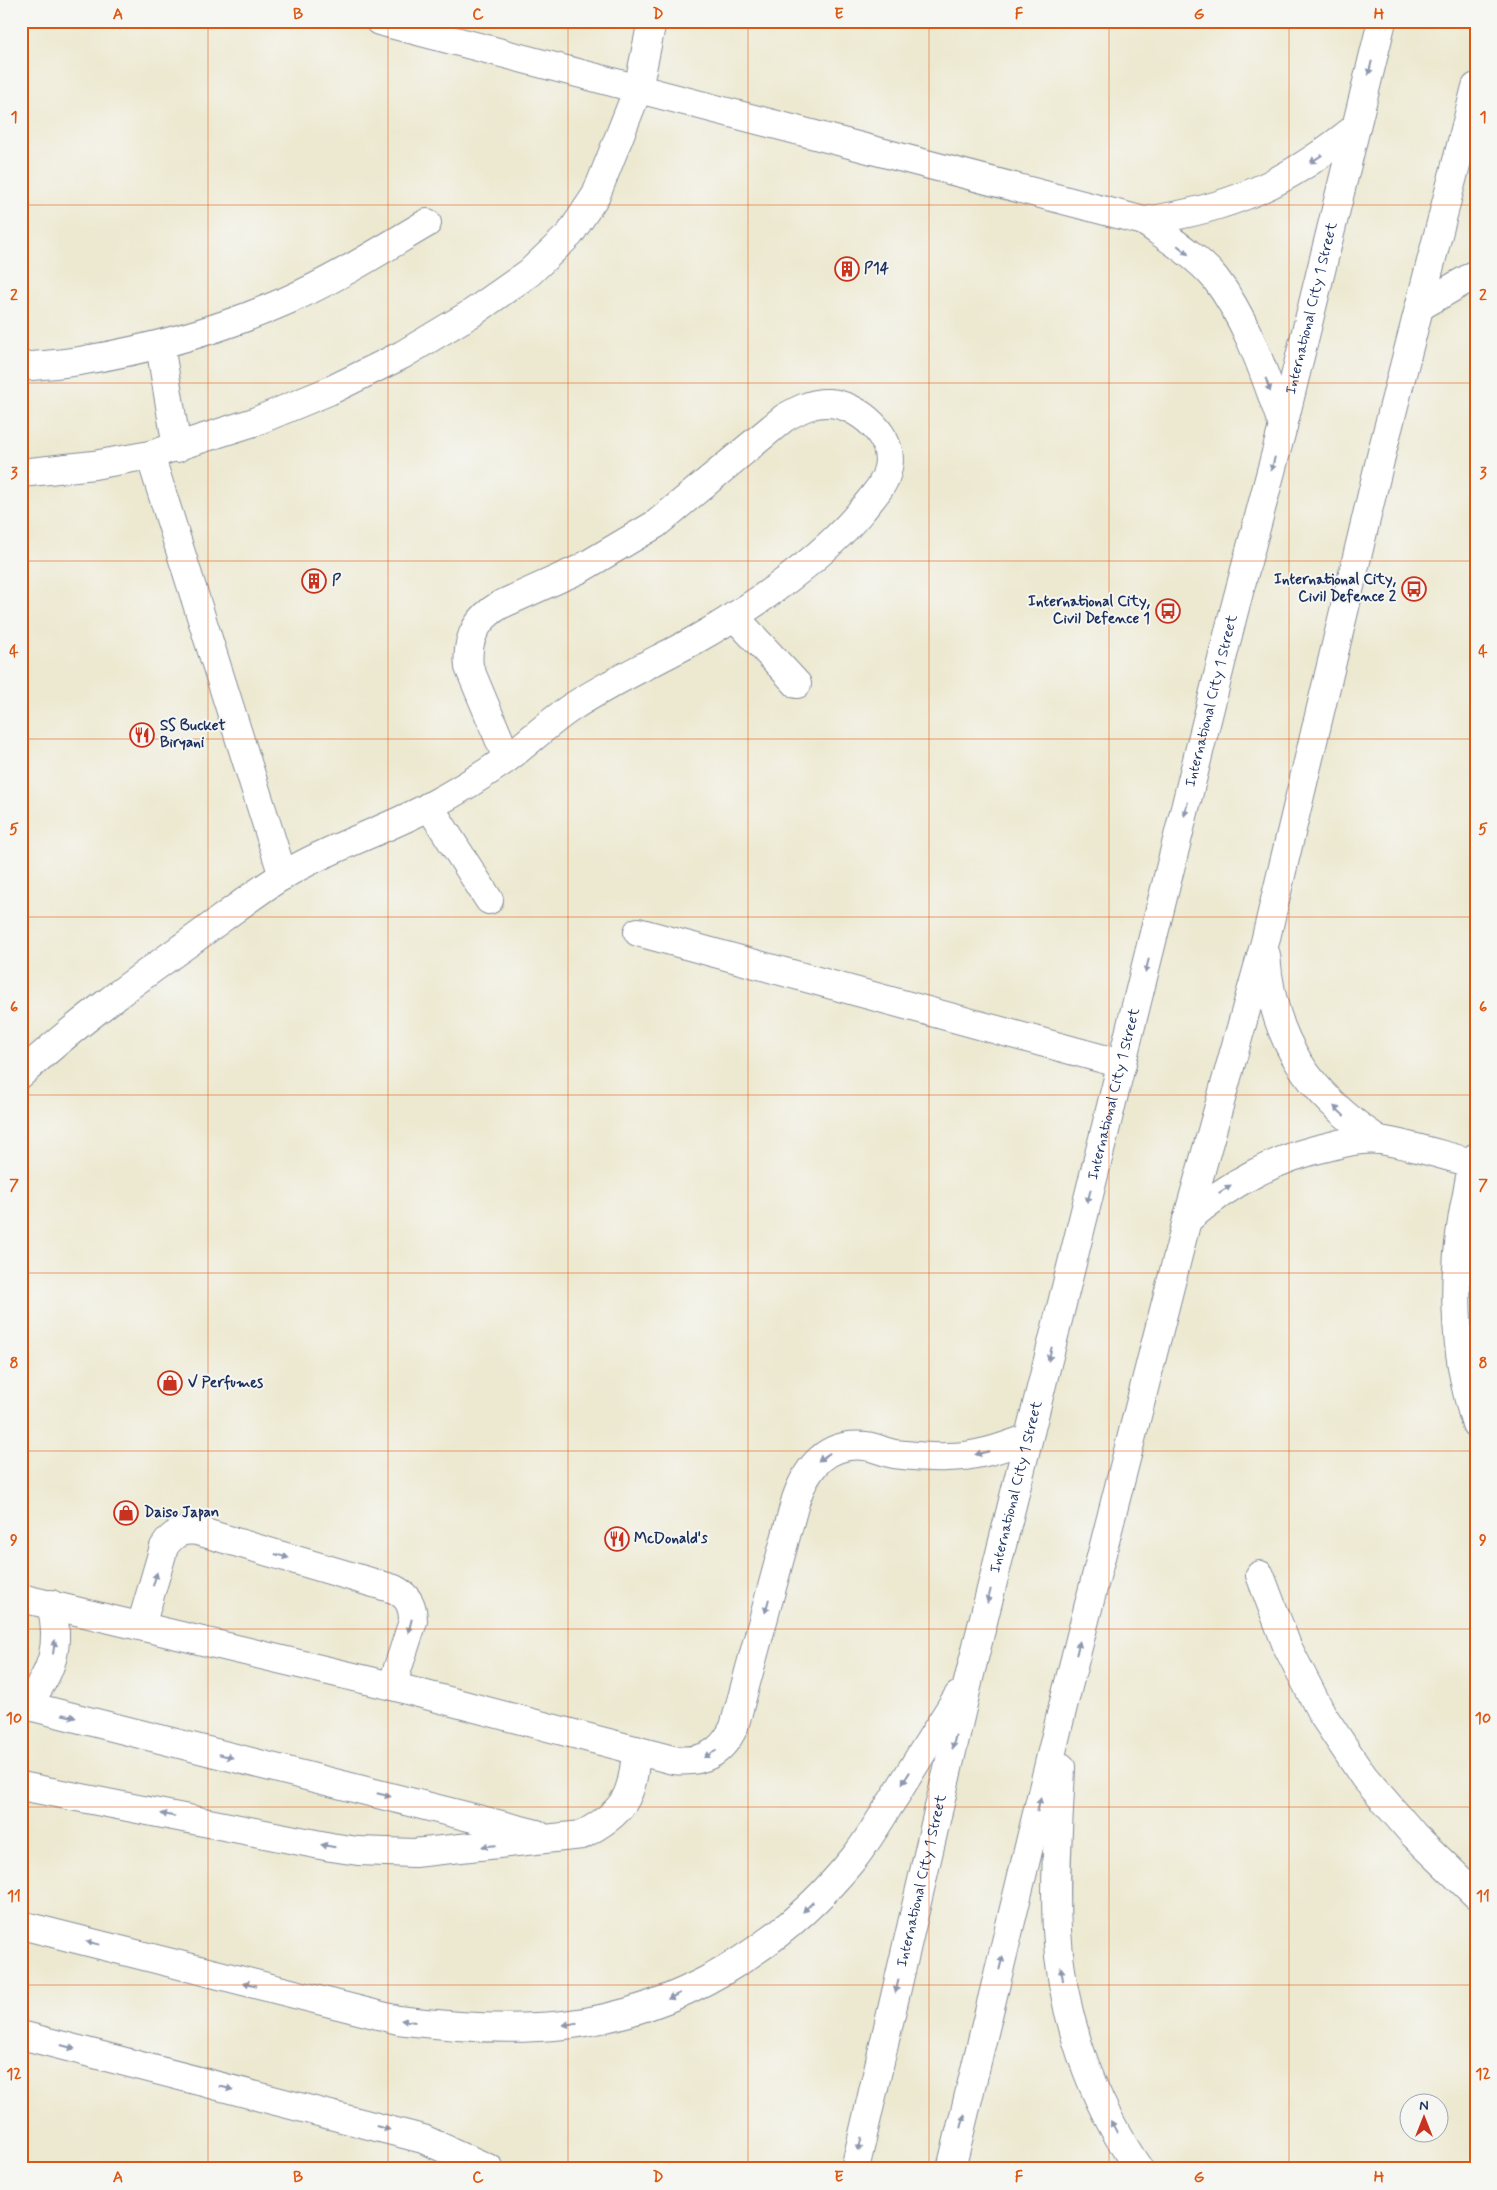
<svg xmlns="http://www.w3.org/2000/svg" width="1497" height="2190" font-family="Mynerve,sans-serif">
<style>
.lines{fill:none;stroke-linecap:round;stroke-linejoin:round}
.minor-casing{stroke:#848c98;stroke-width:30}
.minor{stroke:#fff;stroke-width:28}
.oneway{fill:#8d97ae}
.grid{fill:none;stroke:#de5710;stroke-width:1;stroke-opacity:0.55}
.labels{text-anchor:middle;dominant-baseline:central;stroke-width:4;stroke-linejoin:round;paint-order:stroke}
.poi-label{font-size:15px;font-weight:bold;fill:#1b2f5e;stroke:#f6f6f2;text-anchor:start}
.street-label{font-size:15px;fill:#1b2f5e;stroke:#f6f6f2}
.neatline{fill:none;stroke:#de5710;stroke-width:2}
.grid-label{font-size:16px;text-anchor:middle;font-weight:bold;fill:#de5710}
</style>
<rect width="100%" height="100%" fill="#f6f6f2"/>
<filter id="ink" filterUnits="userSpaceOnUse"><feTurbulence type="fractalNoise" baseFrequency=".02" numOctaves="2"/><feDisplacementMap in="SourceGraphic" scale="10" xChannelSelector="R" yChannelSelector="G"/><feConvolveMatrix kernelMatrix="1 2 1 2 8 2 1 2 1" color-interpolation-filters="sRGB"/></filter>
<filter id="wash" filterUnits="userSpaceOnUse"><feTurbulence type="fractalNoise" baseFrequency=".0096" numOctaves="4" result="noise"/><feDisplacementMap in="SourceGraphic" scale="20" xChannelSelector="R" yChannelSelector="G"/><feGaussianBlur stdDeviation="1.12" result="paint"/><feColorMatrix in="noise" values="0 0 0 0 0 0 0 0 0 0 0 0 0 0 0 0 0 1.4 0 .05"/><feComposite in="paint" operator="in"/></filter>
<g filter="url(#wash)">
<rect width="100%" height="100%" fill="#ede9d1"/>
</g>
<g filter="url(#ink)">
<g class="lines">
<g class="minor-casing">
<g id="minor">
<path d="M 379,21 L 1144,221 C 1230,209 1286,184 1354,129"/>
<path d="M 1144,221 C 1166,237 1197,256 1215,278 C 1248,321 1265,376 1283,426"/>
<polyline points="1421,306 1476,274"/>
<polyline points="160,345 177,448"/>
<path d="M 21,367 C 42,365 64,364 85,360 C 155,348 223,329 288,300 C 336,279 381,250 427,223"/>
<polyline points="150,455 283,876"/>
<polyline points="21,473 94,465 150,455 254,422 329,391 402,355 472,313 529,273 570,234 596,195 638,89 652,21"/>
<polyline points="734,616 797,684"/>
<polyline points="429,806 489,900"/>
<polyline points="638,932 1122,1064"/>
<path d="M 1266,955 C 1272,1040 1309,1094 1379,1140"/>
<path d="M 21,1074 C 76,1024 135,981 194,939 C 223,918 249,897 279,878 C 327,848 382,832 432,805 C 458,791 482,776 505,760 C 528,743 548,723 572,707 C 612,681 654,662 695,640 C 752,608 822,559 863,509 C 873,496 885,485 888,468 C 895,436 859,405 829,403 C 812,402 798,410 784,418 L 656,524 L 580,569 L 500,605 C 476,619 466,639 469,667 L 507,758"/>
<path d="M 1476,1157 C 1471,1168 1469,1181 1467,1194 C 1451,1268 1452,1351 1476,1424"/>
<path d="M 1187,1220 C 1230,1183 1275,1158 1331,1146 C 1345,1142 1365,1138 1380,1140 C 1412,1145 1444,1156 1476,1164"/>
<polyline points="1260,1575 1287,1646 1322,1714 1364,1777 1414,1835 1476,1895"/>
<path d="M 21,1598 L 392,1686 L 673,1760 C 703,1763 721,1754 734,1727 L 796,1499 C 807,1467 827,1442 865,1446 C 875,1447 884,1452 894,1454 C 912,1456 930,1458 947,1457 C 976,1457 1002,1448 1028,1438"/>
<path d="M 141,1626 L 164,1547 C 173,1533 182,1529 198,1531 L 394,1589 C 408,1596 413,1605 413,1621 L 392,1686"/>
<polyline points="21,1704 537,1834"/>
<path d="M 25,1705 C 53,1674 61,1645 51,1604"/>
<path d="M 1061,1767 C 1059,1821 1054,1876 1057,1930 C 1061,2014 1091,2100 1139,2169"/>
<path d="M 21,1786 L 331,1847 L 358,1851 L 414,1853 L 582,1835 C 624,1812 633,1798 636,1750"/>
<path d="M 21,1925 L 398,2020 C 453,2027 508,2031 564,2025 C 679,2012 782,1947 854,1858 C 869,1839 882,1816 896,1795 C 916,1762 937,1729 958,1696"/>
<polyline points="21,2035 423,2139 490,2169"/>
<path id="s1" d="M 855,2169 L 969,1678 L 1233,615 L 1283,426 L 1382,21"/>
<polyline points="951,2169 1063,1706 1187,1220 1265,942 1383,448 1476,87"/>
</g>
</g>
<use href="#minor" class="minor"/>
</g>
<defs><path id="oneway-solid" d="M-6-.8H1V-3.2L6.5 0L1 3.2V.8H-6Z" transform="scale(1.25)"/></defs>
<g class="oneway">
<use href="#oneway-solid" transform="translate(1370 68) rotate(104)"/>
<use href="#oneway-solid" transform="translate(1316 159) rotate(147)"/>
<use href="#oneway-solid" transform="translate(1183 250) rotate(40)"/>
<use href="#oneway-solid" transform="translate(1268 385) rotate(71)"/>
<use href="#oneway-solid" transform="translate(1273 464) rotate(105)"/>
<use href="#oneway-solid" transform="translate(1186 809) rotate(104)"/>
<use href="#oneway-solid" transform="translate(1147 966) rotate(104)"/>
<use href="#oneway-solid" transform="translate(1339 1111) rotate(-137)"/>
<use href="#oneway-solid" transform="translate(1225 1189) rotate(-33)"/>
<use href="#oneway-solid" transform="translate(1089 1196) rotate(104)"/>
<use href="#oneway-solid" transform="translate(1050 1354) rotate(104)"/>
<use href="#oneway-solid" transform="translate(982 1453) rotate(167)"/>
<use href="#oneway-solid" transform="translate(824 1457) rotate(146)"/>
<use href="#oneway-solid" transform="translate(282 1556) rotate(16)"/>
<use href="#oneway-solid" transform="translate(155 1579) rotate(-74)"/>
<use href="#oneway-solid" transform="translate(989 1596) rotate(104)"/>
<use href="#oneway-solid" transform="translate(767 1606) rotate(105)"/>
<use href="#oneway-solid" transform="translate(410 1626) rotate(104)"/>
<use href="#oneway-solid" transform="translate(54 1647) rotate(-82)"/>
<use href="#oneway-solid" transform="translate(1078 1648) rotate(-76)"/>
<use href="#oneway-solid" transform="translate(69 1716) rotate(14)"/>
<use href="#oneway-solid" transform="translate(954 1742) rotate(103)"/>
<use href="#oneway-solid" transform="translate(710 1754) rotate(151)"/>
<use href="#oneway-solid" transform="translate(226 1756) rotate(14)"/>
<use href="#oneway-solid" transform="translate(906 1778) rotate(122)"/>
<use href="#oneway-solid" transform="translate(384 1795) rotate(14)"/>
<use href="#oneway-solid" transform="translate(1039 1805) rotate(-76)"/>
<use href="#oneway-solid" transform="translate(168 1815) rotate(-169)"/>
<use href="#oneway-solid" transform="translate(328 1846) rotate(-170)"/>
<use href="#oneway-solid" transform="translate(489 1846) rotate(175)"/>
<use href="#oneway-solid" transform="translate(808 1907) rotate(136)"/>
<use href="#oneway-solid" transform="translate(93 1943) rotate(-166)"/>
<use href="#oneway-solid" transform="translate(1001 1963) rotate(-76)"/>
<use href="#oneway-solid" transform="translate(1062 1974) rotate(-99)"/>
<use href="#oneway-solid" transform="translate(250 1984) rotate(-166)"/>
<use href="#oneway-solid" transform="translate(897 1986) rotate(103)"/>
<use href="#oneway-solid" transform="translate(674 1996) rotate(155)"/>
<use href="#oneway-solid" transform="translate(408 2021) rotate(-173)"/>
<use href="#oneway-solid" transform="translate(570 2024) rotate(171)"/>
<use href="#oneway-solid" transform="translate(68 2047) rotate(15)"/>
<use href="#oneway-solid" transform="translate(226 2088) rotate(15)"/>
<use href="#oneway-solid" transform="translate(963 2121) rotate(-76)"/>
<use href="#oneway-solid" transform="translate(1114 2127) rotate(-118)"/>
<use href="#oneway-solid" transform="translate(383 2128) rotate(15)"/>
<use href="#oneway-solid" transform="translate(860 2144) rotate(103)"/>
</g>
</g>
<path class="grid" d="M 208,21 L 208,2169M 388,21 L 388,2169M 568,21 L 568,2169M 748,21 L 748,2169M 929,21 L 929,2169M 1109,21 L 1109,2169M 1289,21 L 1289,2169M 21,205 L 1476,205M 21,383 L 1476,383M 21,561 L 1476,561M 21,739 L 1476,739M 21,917 L 1476,917M 21,1095 L 1476,1095M 21,1273 L 1476,1273M 21,1451 L 1476,1451M 21,1629 L 1476,1629M 21,1807 L 1476,1807M 21,1985 L 1476,1985"/>
<defs>
<g id="building-ring" transform="scale(1.25)"><circle r="9.5" fill="#f6f6f2" stroke="#c8321e" stroke-width="1.5"/><path d="M-4-6H4V6H1V3H-1V6H-4ZM-2.5-4.3h1.7v1.8h-1.7ZM.8-4.3h1.7v1.8H.8ZM-2.5-1h1.7V.8h-1.7ZM.8-1h1.7V.8H.8Z" fill="#c8321e"/></g>
<g id="bus-ring" transform="scale(1.25)"><circle r="9.5" fill="#f6f6f2" stroke="#c8321e" stroke-width="1.5"/><path d="M-5-6H5V4H4V6H2V4H-2V6H-4V4H-5ZM-3.5-4V0h7V-4ZM-3.5 1.2v1.5H-2V1.2ZM2 1.2v1.5H3.5V1.2Z" fill="#c8321e"/></g>
<g id="restaurant-ring" transform="scale(1.25)"><circle r="9.5" fill="#f6f6f2" stroke="#c8321e" stroke-width="1.5"/><path d="M-5-6h1v4h1v-4h1v4h1v-4h1v5L-1.5 .5V6h-2V.5L-5-1ZM5-6V6H3V1.5H1.5Q1.5-4 5-6Z" fill="#c8321e"/></g>
<g id="shop-ring" transform="scale(1.25)"><circle r="9.5" fill="#f6f6f2" stroke="#c8321e" stroke-width="1.5"/><path d="M-5-2.5h2.3a2.7 3.5 0 0 1 5.4 0H5L5.5 6h-11ZM-1.5-2.5h3a1.5 2.3 0 0 0-3 0Z" fill="#c8321e"/></g>
</defs>
<g fill-rule="evenodd">
<use href="#building-ring" x="847" y="269"/>
<use href="#building-ring" x="314" y="581"/>
<use href="#bus-ring" x="1414" y="589"/>
<use href="#bus-ring" x="1168" y="611"/>
<use href="#restaurant-ring" x="142" y="735"/>
<use href="#shop-ring" x="170" y="1383"/>
<use href="#shop-ring" x="126" y="1513"/>
<use href="#restaurant-ring" x="617" y="1539"/>
</g>
<g class="labels">
<g class="poi-label">
<text x="864" y="269">P14</text>
<text x="1396" y="580" text-anchor="end">International City,<tspan x="1396" dy="17">Civil Defence 2</tspan></text>
<text x="332" y="581">P</text>
<text x="1150" y="602" text-anchor="end">International City,<tspan x="1150" dy="17">Civil Defence 1</tspan></text>
<text x="160" y="726">SS Bucket<tspan x="160" dy="17">Biryani</tspan></text>
<text x="188" y="1383">V Perfumes</text>
<text x="144" y="1513">Daiso Japan</text>
<text x="634" y="1539">McDonald's</text>
</g>
<g class="street-label">
<text stroke="none"><textPath href="#s1" startOffset="1916">International City 1 Street</textPath></text>
<text stroke="none"><textPath href="#s1" startOffset="1511">International City 1 Street</textPath></text>
<text stroke="none"><textPath href="#s1" startOffset="1106">International City 1 Street</textPath></text>
<text stroke="none"><textPath href="#s1" startOffset="701">International City 1 Street</textPath></text>
<text stroke="none"><textPath href="#s1" startOffset="296">International City 1 Street</textPath></text>
</g>
</g>
<rect width="1497" height="2190" fill="none" stroke="#f6f6f2" stroke-width="55"/>
<g transform="translate(1424 2118)"><circle r="24" fill="#f6f6f2" stroke="#9ea6b7"/>
<path d="M0-4L9 19L0 12L-9 19Z" fill="#c8321e"/>
<text y="-8" font-size="14" font-weight="bold" text-anchor="middle" fill="#1b2f5e">N</text>
</g>
<rect x="28" y="28" width="1442" height="2134" class="neatline"/>
<g class="grid-label">
<text x="118" y="19">A</text>
<text x="298" y="19">B</text>
<text x="478" y="19">C</text>
<text x="658" y="19">D</text>
<text x="839" y="19">E</text>
<text x="1019" y="19">F</text>
<text x="1199" y="19">G</text>
<text x="1379" y="19">H</text>
<text x="14" y="122">1</text>
<text x="1483" y="122">1</text>
<text x="14" y="300">2</text>
<text x="1483" y="300">2</text>
<text x="14" y="478">3</text>
<text x="1483" y="478">3</text>
<text x="14" y="656">4</text>
<text x="1483" y="656">4</text>
<text x="14" y="834">5</text>
<text x="1483" y="834">5</text>
<text x="14" y="1012">6</text>
<text x="1483" y="1012">6</text>
<text x="14" y="1190">7</text>
<text x="1483" y="1190">7</text>
<text x="14" y="1368">8</text>
<text x="1483" y="1368">8</text>
<text x="14" y="1545">9</text>
<text x="1483" y="1545">9</text>
<text x="14" y="1723">10</text>
<text x="1483" y="1723">10</text>
<text x="14" y="1901">11</text>
<text x="1483" y="1901">11</text>
<text x="14" y="2079">12</text>
<text x="1483" y="2079">12</text>
<text x="118" y="2182">A</text>
<text x="298" y="2182">B</text>
<text x="478" y="2182">C</text>
<text x="658" y="2182">D</text>
<text x="839" y="2182">E</text>
<text x="1019" y="2182">F</text>
<text x="1199" y="2182">G</text>
<text x="1379" y="2182">H</text>
</g>
</svg>
